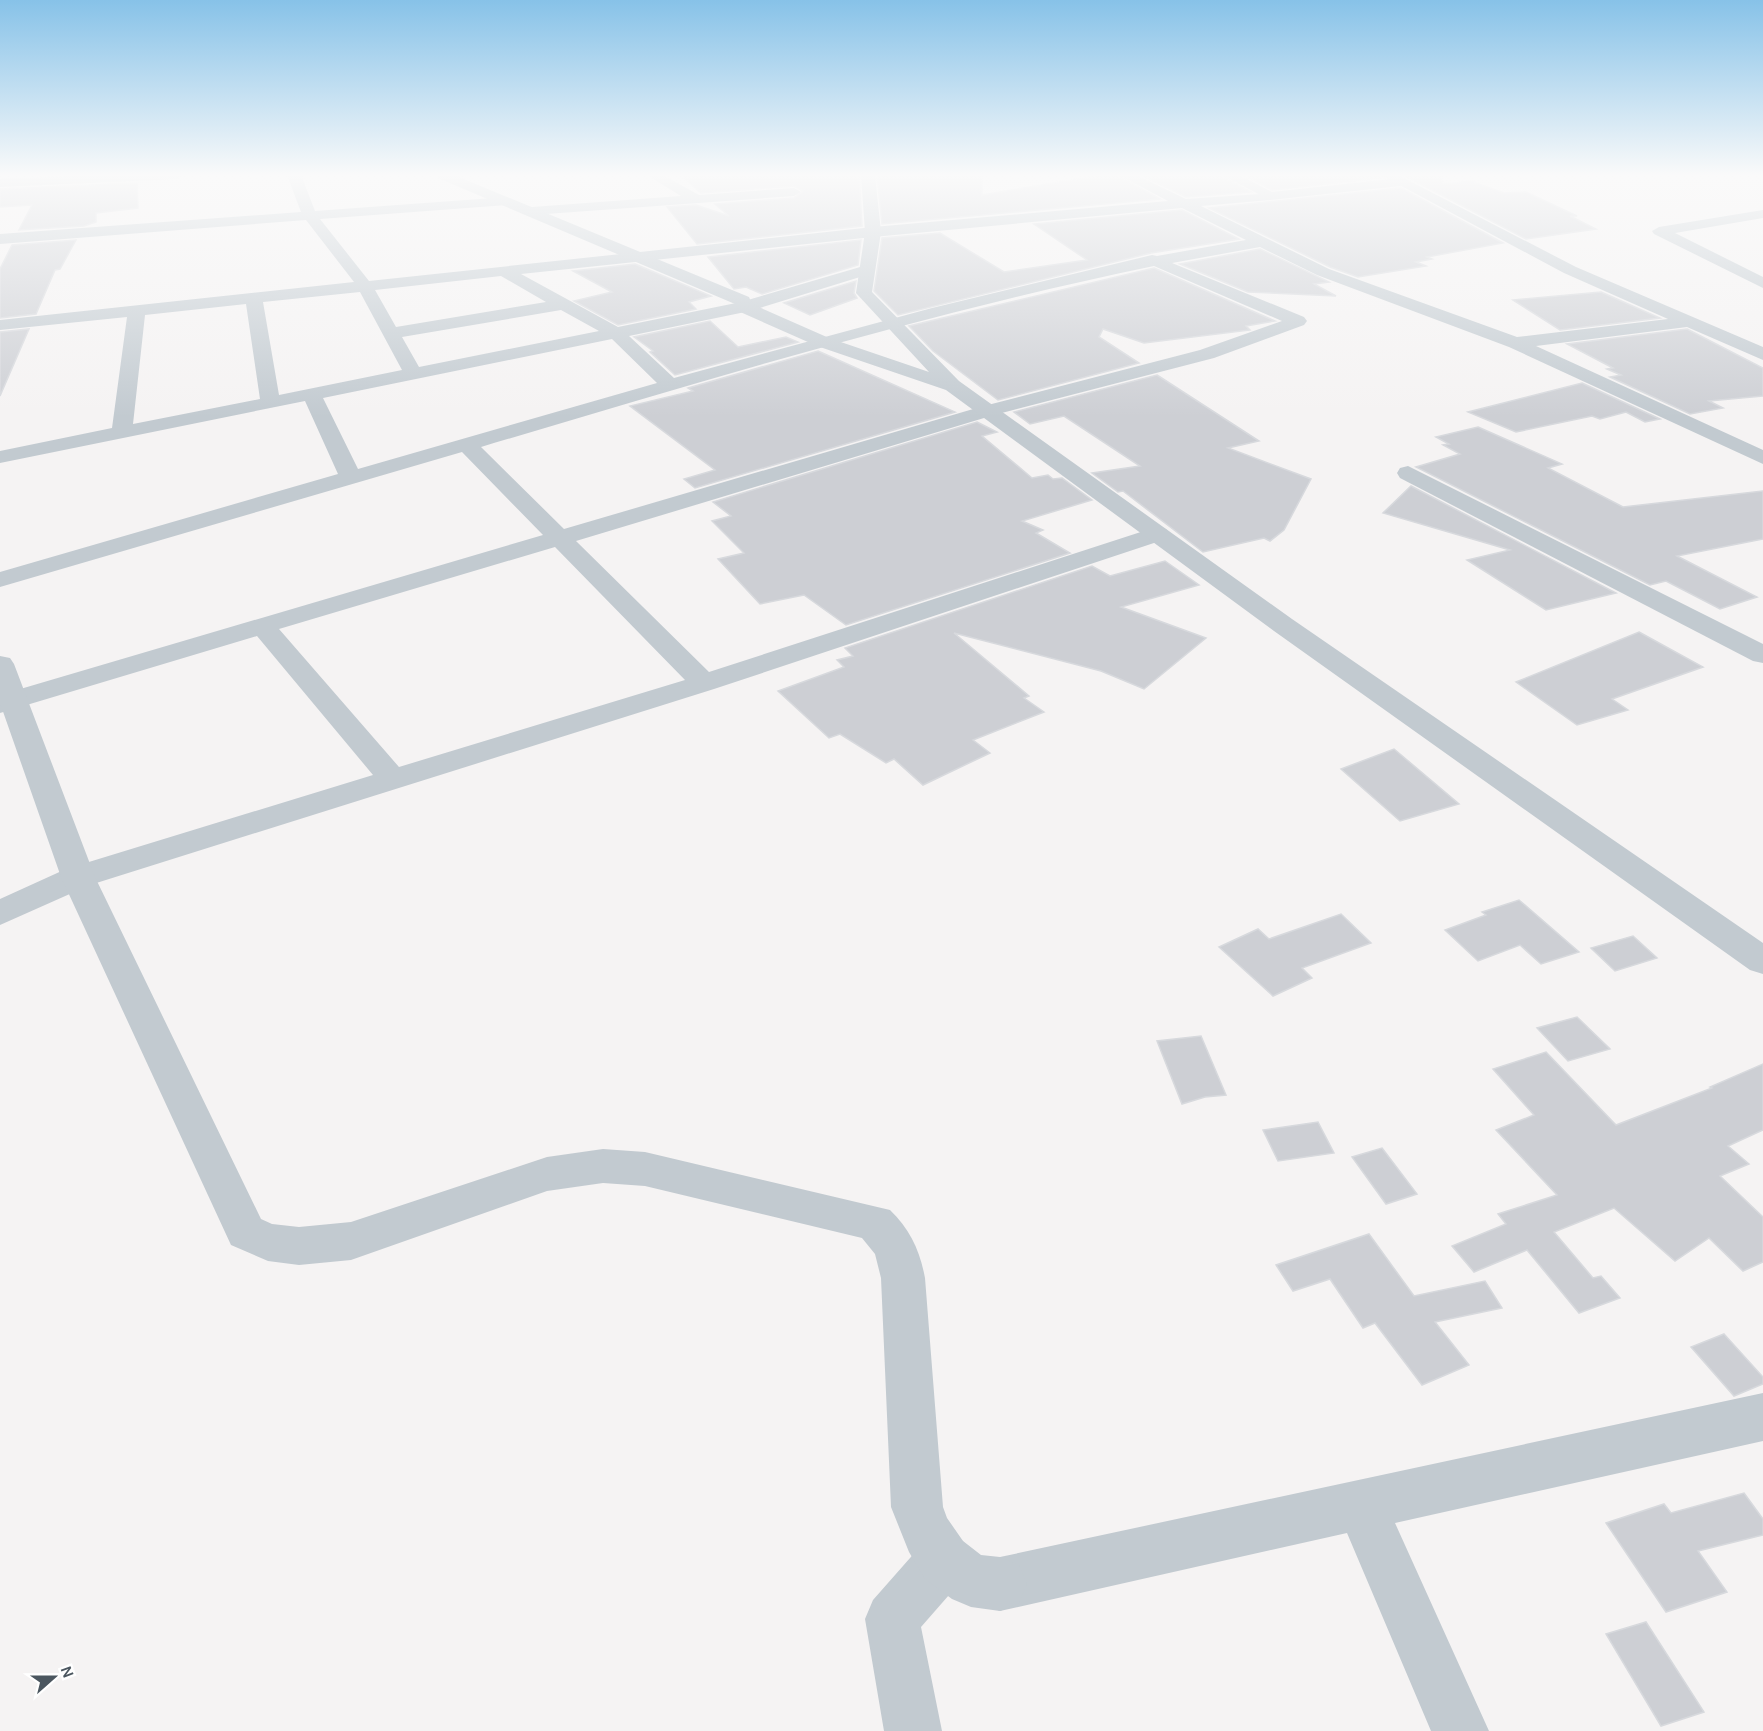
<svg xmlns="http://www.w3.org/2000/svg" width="1763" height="1731" font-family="Karla,sans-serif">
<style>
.building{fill:#cdcfd4;stroke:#d7d9dd;stroke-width:1.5}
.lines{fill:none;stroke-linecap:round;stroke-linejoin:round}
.minor{fill:#c2cad0;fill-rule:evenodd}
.tertiary{fill:#c2cad0;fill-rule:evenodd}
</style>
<rect width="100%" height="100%" fill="#f5f3f3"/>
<g class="building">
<polygon points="680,175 859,175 862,226 697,244 667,207 696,205 729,216 715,204 794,198 803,191 794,186 701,193"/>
<polygon points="877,175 982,175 982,195 1100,175 1117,175 1160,199 882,224"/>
<polygon points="1141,175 1220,175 1251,192 1186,197"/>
<polygon points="1244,175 1379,175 1381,178 1272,190"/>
<polygon points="1403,175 1442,175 1443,184 1471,181 1504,193 1526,192 1577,216 1570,216 1596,229 1526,239"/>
<polygon points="137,183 138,208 96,213 96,222 84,226 19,230 32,205 0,207 0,189"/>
<polygon points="1401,188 1503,243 1427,257 1432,259 1416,262 1426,266 1358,277 1330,267 1209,208"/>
<polygon points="1182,210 1239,239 1151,253 898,315 874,291 882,238 940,233 1004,272 1087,260 1034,224"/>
<polygon points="76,240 60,269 55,270 36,314 0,318 0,269 12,245"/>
<polygon points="861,240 858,265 762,294 746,287 734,289 708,257"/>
<polygon points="1260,249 1329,282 1314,284 1336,296 1248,292 1180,264"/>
<polygon points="635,264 711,296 689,302 696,309 618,325 574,301 612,292 573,271"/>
<polygon points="1154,268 1275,321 1246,326 1250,330 1144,343 1103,329 1099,337 1139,363 998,400 933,351 909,326"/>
<polygon points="856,281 854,293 857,298 810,315 784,303"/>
<polygon points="1601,292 1660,318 1560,330 1513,300"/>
<polygon points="710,321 738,347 786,337 798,342 675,375 650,352 653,351 634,337"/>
<polygon points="29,329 0,396 0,332"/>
<polygon points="1687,329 1763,368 1763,396 1709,401 1723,408 1690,414 1610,377 1621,375 1607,369 1613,368 1567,344"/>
<polygon points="818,351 955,412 695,488 684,479 715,470 630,406 693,391 688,388"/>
<polygon points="1157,375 1259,441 1228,448 1311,479 1284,530 1270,541 1264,538 1203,552 1123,491 1118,492 1092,473 1140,466 1064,416 1030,424 1014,412"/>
<polygon points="1582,383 1660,419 1645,422 1626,412 1600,419 1592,416 1516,432 1468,412"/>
<polygon points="977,422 997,432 982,436 1032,478 1048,475 1053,479 1062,478 1092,500 1022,521 1043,530 1036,533 1070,553 846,625 804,595 760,604 718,559 744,553 712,521 731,516 713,502"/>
<polygon points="1478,427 1562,464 1548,468 1623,507 1763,491 1763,539 1677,556 1757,597 1720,609 1666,581 1650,585 1416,467 1460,454 1443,445 1449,444 1436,437"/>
<polygon points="1411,486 1616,593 1546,610 1467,560 1510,550 1383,513"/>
<polygon points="1165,561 1199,585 1121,607 1206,638 1144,689 1101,671 954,633 1029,696 1024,698 1044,712 973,740 990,753 923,785 894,759 886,763 840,734 829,738 778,691 844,667 837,660 853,656 845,648 1092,566 1110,576"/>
<polygon points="1639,632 1703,667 1612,699 1628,710 1577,725 1516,682"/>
<polygon points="1394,749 1459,804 1400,821 1341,769"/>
<polygon points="1519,900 1579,952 1541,964 1520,945 1478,961 1445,930 1486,915 1482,912"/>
<polygon points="1341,914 1371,943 1302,968 1312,978 1273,996 1219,947 1258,929 1269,939"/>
<polygon points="1633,936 1657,958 1615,971 1591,948"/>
<polygon points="1577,1017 1610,1049 1568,1061 1537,1028"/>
<polygon points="1201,1036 1226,1095 1205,1097 1182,1104 1157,1041"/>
<polygon points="1546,1052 1616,1125 1712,1088 1710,1087 1763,1064 1763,1130 1728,1146 1749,1164 1720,1176 1763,1217 1763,1262 1743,1271 1709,1238 1675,1261 1614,1208 1554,1232 1593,1278 1601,1276 1620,1298 1579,1313 1527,1250 1474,1272 1452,1246 1506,1224 1498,1214 1557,1195 1496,1130 1534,1115 1493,1069"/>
<polygon points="1318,1122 1334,1153 1278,1161 1263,1130"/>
<polygon points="1382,1148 1417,1194 1386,1204 1352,1157"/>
<polygon points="1369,1234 1414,1296 1485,1281 1502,1308 1435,1322 1469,1365 1422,1385 1375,1323 1363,1328 1330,1279 1293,1291 1276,1265"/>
<polygon points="1724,1334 1763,1377 1763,1384 1734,1396 1691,1347"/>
<polygon points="1744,1493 1763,1519 1763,1535 1698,1551 1727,1592 1666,1612 1606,1523 1664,1504 1671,1513"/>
<polygon points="1646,1622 1704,1712 1661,1726 1606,1634"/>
</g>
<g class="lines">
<g class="minor">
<polygon points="91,175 184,175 177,179 0,187 0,179"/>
<path d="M 287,175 L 301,175 L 315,211 L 507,197 L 514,201 L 507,205 L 320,219 L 369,281 L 873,227 L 1168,201 L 1119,175 L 1136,175 L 1186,199 L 1275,193 L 1277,196 L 1270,200 L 1201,206 L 1329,269 L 1517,337 L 1668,319 L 1564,273 L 1381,175 L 1398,175 L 1576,267 L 1763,347 L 1763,360 L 1687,327 L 1536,346 L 1763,450 L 1763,464 L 1509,347 L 1317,275 L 1260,247 L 1172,263 L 1304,317 L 1307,321 L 1304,325 L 1214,358 L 994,415 L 576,541 L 709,672 L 1150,529 L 1158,527 L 1166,529 L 1170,534 L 1166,539 L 714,689 L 90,885 L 0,925 L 0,899 L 66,869 L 373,775 L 257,636 L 0,713 L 0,695 L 543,535 L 462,452 L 0,587 L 0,572 L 338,474 L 305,401 L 0,463 L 0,451 L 112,428 L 127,317 L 0,330 L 0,320 L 354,282 L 306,220 L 0,244 L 0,234 L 301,212 ZM 1182,208 L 1246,240 L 1157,256 L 1152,255 L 932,308 L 674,378 L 629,336 L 750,311 L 873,273 L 875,270 L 867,265 L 741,302 L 618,327 L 521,274 L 873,237 ZM 1154,266 L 1282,321 L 1200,350 L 980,407 L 564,529 L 481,447 C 703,381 926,313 1154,266 ZM 501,276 L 546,302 L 396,327 L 375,290 ZM 360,292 L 402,370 L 279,395 L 263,302 ZM 246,304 L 260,399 L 133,424 L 145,315 ZM 561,310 L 599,331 L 419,367 L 402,337 ZM 612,339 L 657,383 L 358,469 L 323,398 ZM 555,547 L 685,680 L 399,767 L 279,629 Z"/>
<polygon points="647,175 663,175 699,195 794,188 801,192 794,196 532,215 525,211 532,207 681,196"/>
<polygon points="1763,210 1763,218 1675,233 1763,277 1763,288 1654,234 1652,231 1659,227"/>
<polygon points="1408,466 1763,644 1763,663 1753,661 1400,478 1397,473 1400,468"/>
<polygon points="1763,1393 1763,1441 1395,1523 1489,1731 1431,1731 1347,1533 1000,1611 981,1603 973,1584 981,1565 1000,1557"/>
<polygon points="944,1534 963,1541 970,1560 963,1579 921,1627 942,1731 884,1731 865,1619 873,1600 925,1541"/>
</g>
<g class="tertiary">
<polygon points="436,175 454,175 749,297 752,304 829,338 929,372 856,293 865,232 861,175 875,175 881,232 872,292 959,381 1292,619 1763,943 1763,974 1750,970 1274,631 946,390 817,346 738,311 735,304 438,178"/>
<polygon points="1222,175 1239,175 1272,192 1400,178 1407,182 1400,186 1270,200"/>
<path d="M 0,656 L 10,658 L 14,664 L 95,877 L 261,1219 L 272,1224 L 299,1227 L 351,1222 L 547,1157 L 603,1149 L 645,1152 L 890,1210 C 910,1229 920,1251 925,1278 L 943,1507 L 947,1518 L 963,1541 L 981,1555 L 1000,1557 L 1019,1565 L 1027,1584 L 1019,1603 L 1000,1611 L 971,1607 L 952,1599 L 925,1579 L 909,1552 L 891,1507 L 881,1278 L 875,1254 L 862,1238 L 645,1186 L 603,1183 L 547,1191 L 351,1260 L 299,1265 L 268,1261 L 231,1245 L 61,877 L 0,703 Z"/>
</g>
</g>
<linearGradient id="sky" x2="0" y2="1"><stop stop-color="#87c2e8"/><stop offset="0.42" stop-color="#fafafa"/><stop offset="1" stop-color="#fafafa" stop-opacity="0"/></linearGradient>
<rect width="1763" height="417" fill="url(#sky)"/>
<g transform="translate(54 1677) rotate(69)" stroke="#ffffff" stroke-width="4.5" paint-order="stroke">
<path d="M0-4.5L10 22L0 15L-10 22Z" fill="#4b565f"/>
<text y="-9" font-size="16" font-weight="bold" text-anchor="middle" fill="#4b565f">N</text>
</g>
</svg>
